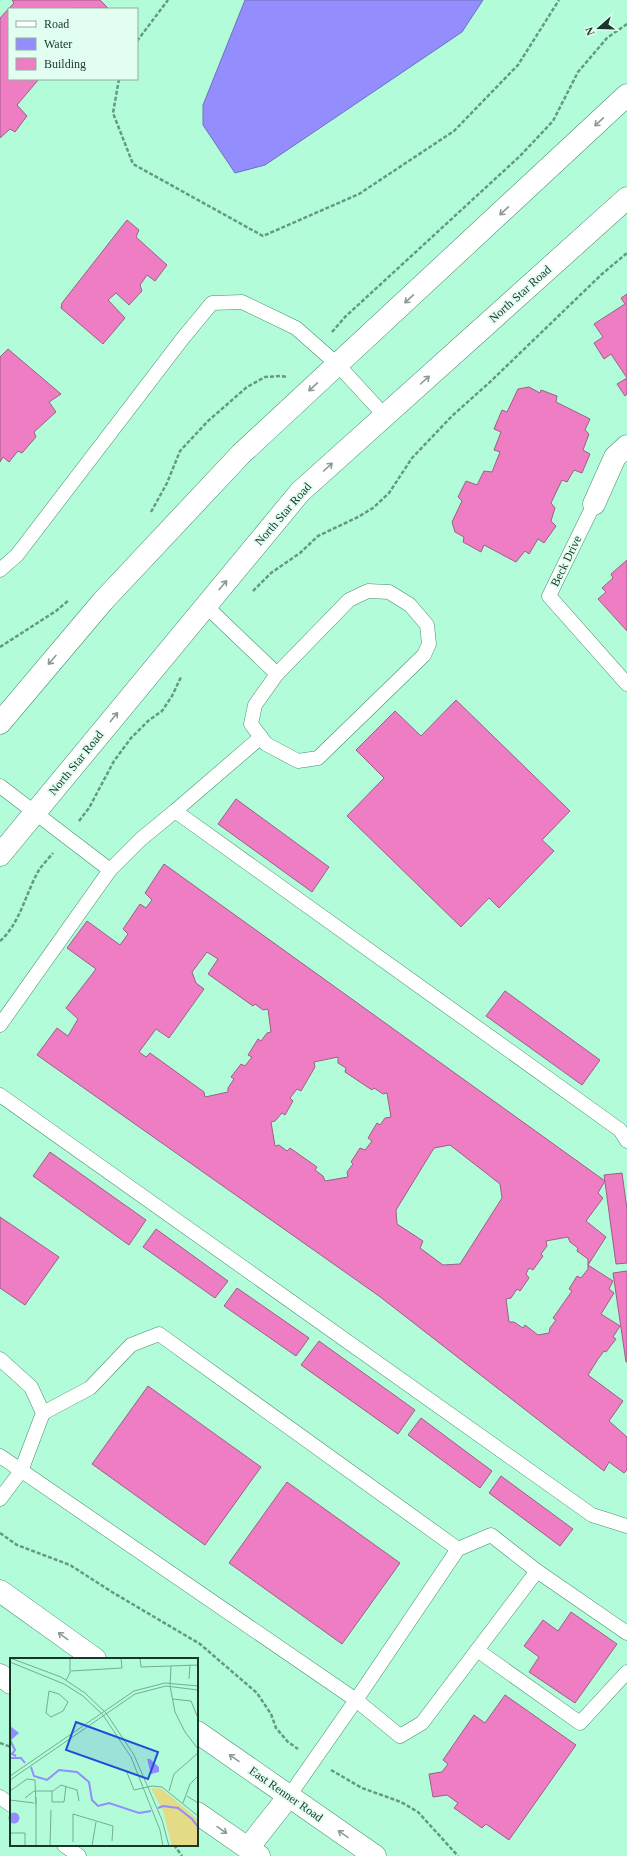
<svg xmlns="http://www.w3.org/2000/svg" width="627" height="1856" font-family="'Times New Roman',serif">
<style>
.water{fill:#938dfd;stroke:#6e73bd}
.building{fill:#ef7dc4;stroke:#9a6183;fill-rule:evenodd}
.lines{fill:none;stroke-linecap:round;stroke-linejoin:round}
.service-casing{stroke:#458d6f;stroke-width:15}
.minor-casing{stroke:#458d6f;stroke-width:23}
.secondary-casing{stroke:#458d6f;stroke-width:23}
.path{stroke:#659981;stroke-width:2.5;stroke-dasharray:4 2;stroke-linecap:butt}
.service{stroke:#fff;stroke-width:14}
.minor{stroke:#fff;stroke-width:22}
.secondary{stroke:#fff;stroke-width:22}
.oneway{stroke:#8c9a94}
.labels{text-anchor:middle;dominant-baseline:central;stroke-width:3.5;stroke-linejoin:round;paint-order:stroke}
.street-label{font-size:12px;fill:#183629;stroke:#e2fef0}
.inset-river{fill:none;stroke:#938dfd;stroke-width:2}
.inset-road{fill:none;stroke:#74ad93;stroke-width:1}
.view{fill:#1d4ed8;fill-opacity:0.15;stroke:#1d4ed8;stroke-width:2}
.inset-edge{fill:none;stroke:#183629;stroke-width:2}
</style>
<rect width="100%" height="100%" fill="#b2fcd9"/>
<polygon class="water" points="245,0 483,0 462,32 265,165 235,173 203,125 203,105"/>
<g class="building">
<polygon points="12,0 100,0 108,8 9,9 9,79 39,79 17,105 27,116 15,132 10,129 0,138 0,18 14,3"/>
<polygon points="127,220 139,230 136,237 167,265 155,281 147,275 140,285 142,291 129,305 116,293 108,300 125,318 103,344 61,308 62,303"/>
<polygon points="627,294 627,394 625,396 617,384 627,378 611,354 604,359 594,343 603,337 594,324 625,304 621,298"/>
<polygon points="8,349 61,394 49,402 56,412 34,432 36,437 22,453 18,451 9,462 3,457 0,462 0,357"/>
<polygon points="529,387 540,393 541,390 557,396 556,402 590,419 585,430 589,434 583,450 590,454 582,473 574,470 567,482 562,480 551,503 555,508 551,521 556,526 544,543 538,539 529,554 525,551 516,562 484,545 481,552 463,542 464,537 455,532 452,522 462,501 458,497 466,481 477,485 484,471 492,472 500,452 494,450 501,432 494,429 502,410 507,412 518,389"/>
<polygon points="627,560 627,631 598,599 606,592 602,588 613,578 611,574"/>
<polygon points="456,700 570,811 542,840 554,851 499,908 489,898 461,927 347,816 384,778 356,750 395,711 421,736"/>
<polygon points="236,799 329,867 312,892 218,824"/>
<path d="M 164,864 L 605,1181 L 598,1193 L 603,1198 L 586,1221 L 606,1237 L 588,1265 L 613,1281 L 609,1289 L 614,1293 L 601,1314 L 620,1326 L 613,1337 L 616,1339 L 606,1352 L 604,1351 L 598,1359 L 588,1375 L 623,1401 L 609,1421 L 627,1437 L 627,1470 L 624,1473 L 609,1462 L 604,1471 L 379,1296 L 37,1055 L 57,1028 L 68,1036 L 78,1019 L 66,1008 L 96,969 L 67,948 L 87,921 L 120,945 L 128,934 L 123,929 L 140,904 L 146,908 L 152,900 L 145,893 ZM 207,952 L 218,959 L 208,974 L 253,1006 L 255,1004 L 263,1010 L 268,1009 L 271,1032 L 267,1033 L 261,1041 L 258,1039 L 248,1055 L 252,1057 L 245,1066 L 241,1064 L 231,1077 L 234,1079 L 228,1088 L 228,1092 L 205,1097 L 204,1092 L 150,1053 L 146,1057 L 139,1052 L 156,1029 L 169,1038 L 204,989 L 196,983 L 192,972 ZM 338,1057 L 338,1063 L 346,1068 L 345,1072 L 372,1090 L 374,1088 L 383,1094 L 387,1093 L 391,1117 L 385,1118 L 380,1125 L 377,1123 L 368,1138 L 372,1141 L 365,1150 L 360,1148 L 351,1162 L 353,1164 L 347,1172 L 348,1177 L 325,1181 L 323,1176 L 315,1170 L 317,1167 L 290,1148 L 287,1151 L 279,1145 L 275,1146 L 271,1122 L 275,1121 L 282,1113 L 285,1115 L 293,1101 L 290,1098 L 297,1089 L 301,1091 L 315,1067 L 314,1062 ZM 450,1145 L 500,1184 L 502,1198 L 460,1264 L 443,1265 L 420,1248 L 423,1241 L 397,1224 L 396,1210 L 434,1148 ZM 568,1237 L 570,1242 L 578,1248 L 577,1251 L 588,1259 L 588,1269 L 581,1278 L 577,1276 L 569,1289 L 572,1291 L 553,1318 L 556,1320 L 550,1328 L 549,1333 L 538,1335 L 525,1325 L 523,1328 L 514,1322 L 509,1322 L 506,1299 L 511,1298 L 517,1289 L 520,1291 L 529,1278 L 526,1274 L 529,1268 L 533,1270 L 543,1256 L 541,1254 L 547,1246 L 546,1241 Z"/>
<polygon points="505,991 600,1060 582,1085 486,1016"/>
<polygon points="50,1152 146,1220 129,1245 33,1176"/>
<polygon points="622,1173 627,1209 627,1263 616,1264 604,1175"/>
<polygon points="0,1217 59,1257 25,1305 0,1288"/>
<polygon points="156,1229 228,1281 215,1298 143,1247"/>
<polygon points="627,1271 627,1362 626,1362 613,1273"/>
<polygon points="237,1288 309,1338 296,1356 224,1306"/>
<polygon points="319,1341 415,1410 398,1434 301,1365"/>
<polygon points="148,1386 261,1467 205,1545 92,1464"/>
<polygon points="421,1418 492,1471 480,1488 408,1435"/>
<polygon points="501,1476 573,1529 560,1546 489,1493"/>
<polygon points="287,1482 400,1563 342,1644 229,1563"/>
<polygon points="571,1612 617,1644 575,1703 529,1672 539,1657 524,1646 543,1620 558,1631"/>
<polygon points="505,1695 576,1745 509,1840 486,1824 482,1828 454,1808 458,1803 447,1795 433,1797 429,1774 442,1772 448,1764 443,1760 474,1715 485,1723"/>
</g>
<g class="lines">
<g class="service-casing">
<g id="service">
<polyline points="594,504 549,596 627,684"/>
<polyline points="0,570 17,555 183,338 212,303 242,302 296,328 338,365 385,416"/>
<polygon points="368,591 389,592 410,605 427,625 429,644 424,655 318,758 298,761 266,744 251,724 255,705 277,674 349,600"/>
<polyline points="206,606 277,674"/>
<polyline points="0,786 110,870"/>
<polyline points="175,811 261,737"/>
<polyline points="0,1025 110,870 141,839 175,811 620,1130 627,1141"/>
<polyline points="0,1095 592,1515 627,1526"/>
<polyline points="0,1359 31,1387 43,1413 21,1471 0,1499"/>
<polyline points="43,1413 90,1388 131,1345 159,1334 458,1549 356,1700 400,1736 422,1723 537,1571 491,1535 458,1549"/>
<polyline points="0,1456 356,1700 289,1796"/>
<polyline points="537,1571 627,1633"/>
<polyline points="477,1650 580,1723 627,1672"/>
<polyline points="0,1797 11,1805"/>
<polyline points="64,1845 79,1856"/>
</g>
</g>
<g class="minor-casing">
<polyline id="minor" points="594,504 615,457 627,446"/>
</g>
<g class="secondary-casing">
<g id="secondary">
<polyline points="0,723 103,601 241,454 627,95"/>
<polyline points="0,855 300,492 627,198"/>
<polyline points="0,1591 95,1659"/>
<polyline points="0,1675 11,1683"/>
<polyline points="197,1732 375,1856"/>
<polyline points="197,1813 259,1856"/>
<polyline points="248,1848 289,1796"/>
</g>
</g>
<g class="path">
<polyline points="137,41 168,0"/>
<polyline points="119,79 113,113 133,164 263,236 359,194 454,131 518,65 559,0"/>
<polyline points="332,332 345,317 520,156 553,121 578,72 607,38 627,24"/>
<polyline points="151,512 167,483 180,451 208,421 247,387 265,377 280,376 287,377"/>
<polyline points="253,591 271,573 300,553 318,536 358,517 373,508 389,493 412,458 452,416 490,382 602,274 627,253"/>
<polyline points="0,647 56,611 69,600"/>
<polyline points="79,821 89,808 114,761 131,738 148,721 162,711 172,696 181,677"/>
<path d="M 0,941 C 20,924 26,892 39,870 C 43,864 49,858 53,853"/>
<polyline points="0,1533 17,1545 70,1565 112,1592 200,1644 257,1693 271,1714 276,1728 288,1742 298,1749"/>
<polyline points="0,1743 11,1747"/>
<polyline points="331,1770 362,1788 401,1802 418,1812 458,1856"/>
<polyline points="174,1845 182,1856"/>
</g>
<use href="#service" class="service"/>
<use href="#minor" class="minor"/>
<use href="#secondary" class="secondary"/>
</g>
<defs><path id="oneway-shaft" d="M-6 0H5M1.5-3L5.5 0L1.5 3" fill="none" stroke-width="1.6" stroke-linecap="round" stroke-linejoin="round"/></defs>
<g class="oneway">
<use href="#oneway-shaft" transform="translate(599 122) rotate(137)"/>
<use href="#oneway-shaft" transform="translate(504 211) rotate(137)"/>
<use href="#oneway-shaft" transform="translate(409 299) rotate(137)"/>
<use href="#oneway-shaft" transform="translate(425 380) rotate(-42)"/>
<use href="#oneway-shaft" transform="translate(313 387) rotate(137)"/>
<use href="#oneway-shaft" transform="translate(328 467) rotate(-42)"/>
<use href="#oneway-shaft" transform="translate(223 585) rotate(-50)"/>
<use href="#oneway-shaft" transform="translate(52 660) rotate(131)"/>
<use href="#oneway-shaft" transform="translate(114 717) rotate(-51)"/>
<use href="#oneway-shaft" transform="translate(63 1636) rotate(-144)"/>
<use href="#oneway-shaft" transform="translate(234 1758) rotate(-145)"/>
<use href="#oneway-shaft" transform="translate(222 1830) rotate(35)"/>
<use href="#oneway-shaft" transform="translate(343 1834) rotate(-145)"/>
</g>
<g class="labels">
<g class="street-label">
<text transform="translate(520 294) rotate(-42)">North Star Road</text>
<text transform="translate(283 514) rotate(-49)">North Star Road</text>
<text transform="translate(566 561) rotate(-64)">Beck Drive</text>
<text transform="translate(76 763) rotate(-51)">North Star Road</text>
<text transform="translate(286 1794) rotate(35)">East Renner Road</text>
</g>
</g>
<g transform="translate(10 1658)">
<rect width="188" height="188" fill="#b2fcd9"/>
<path d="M 141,130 L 152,131 L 185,159 L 188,164 L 188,188 L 162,188 L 153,153 Z" fill="#e3db85"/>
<path d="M 0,68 L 9,75 L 0,83 ZM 137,101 L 140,101 L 149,109 L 149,114 L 141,116 ZM-1.5 160a5.5 5.5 0 1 1 11 0a5.5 5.5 0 1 1-11 0Z" fill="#938dfd"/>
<path class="inset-river" d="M 0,82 L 5,92 L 2,96 L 6,98M 0,100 L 11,100 L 15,105M 21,109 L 24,118 L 37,122 L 49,112 L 67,114 L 79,124 L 82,142 L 88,148 L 99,145 L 129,155 L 141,153M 148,150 L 153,148 L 168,150 L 182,161 L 188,169"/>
<path class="inset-road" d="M 0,0 L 51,19 L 75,35 L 96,55 L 124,97 L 152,162 L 159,188M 130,0 L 131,9 L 188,7M 0,4 L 54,26 L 73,38 L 93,57 L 121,99 L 150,172 L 153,188M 161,8 L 160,28 L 165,54 L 175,74 L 188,91M 61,13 L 112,10 L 111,0M 179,21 L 180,7M 56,22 L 60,15 L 60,0M 39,33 L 49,36 L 58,44 L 53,53 L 41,59 L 36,55 ZM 162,41 L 181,43 L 188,60M 116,112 L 124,132 L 142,128 L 152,129 L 188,158M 0,118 L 124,33 L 155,25 L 188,28M 0,122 L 125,36 L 156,28 L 188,32M 0,133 L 17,121 L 25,122 L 26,147M 42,133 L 42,144 L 54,144 L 56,128M 159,133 L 164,116 L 188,95M 177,138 L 188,145M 26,139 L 26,188M 15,140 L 24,133 L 43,133 L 51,127 L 67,132 L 69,143M 0,142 L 24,145M 173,145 L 180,126 L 188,118M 0,175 L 15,175 L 15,188M 63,184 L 63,156 L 103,168 L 102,183M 40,188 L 41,152M 82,188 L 86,164"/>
<path class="view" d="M 66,64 L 148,94 L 138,121 L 56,92 Z"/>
<rect width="188" height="188" class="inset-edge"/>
</g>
<rect x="8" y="8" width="130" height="72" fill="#e2fef0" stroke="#91aea0"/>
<rect x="16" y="21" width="20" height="6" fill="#ffffff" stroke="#91aea0"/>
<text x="44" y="28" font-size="12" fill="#183629">Road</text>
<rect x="16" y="38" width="20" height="12" fill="#938dfd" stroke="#91aea0"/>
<text x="44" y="48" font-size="12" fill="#183629">Water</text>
<rect x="16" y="58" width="20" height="12" fill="#ef7dc4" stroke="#91aea0"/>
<text x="44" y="68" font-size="12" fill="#183629">Building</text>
<g transform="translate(599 28) rotate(250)" stroke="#e2fef0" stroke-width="3" paint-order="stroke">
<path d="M0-3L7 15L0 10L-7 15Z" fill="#183629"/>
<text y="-6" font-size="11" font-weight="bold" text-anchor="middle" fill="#183629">N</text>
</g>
</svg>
